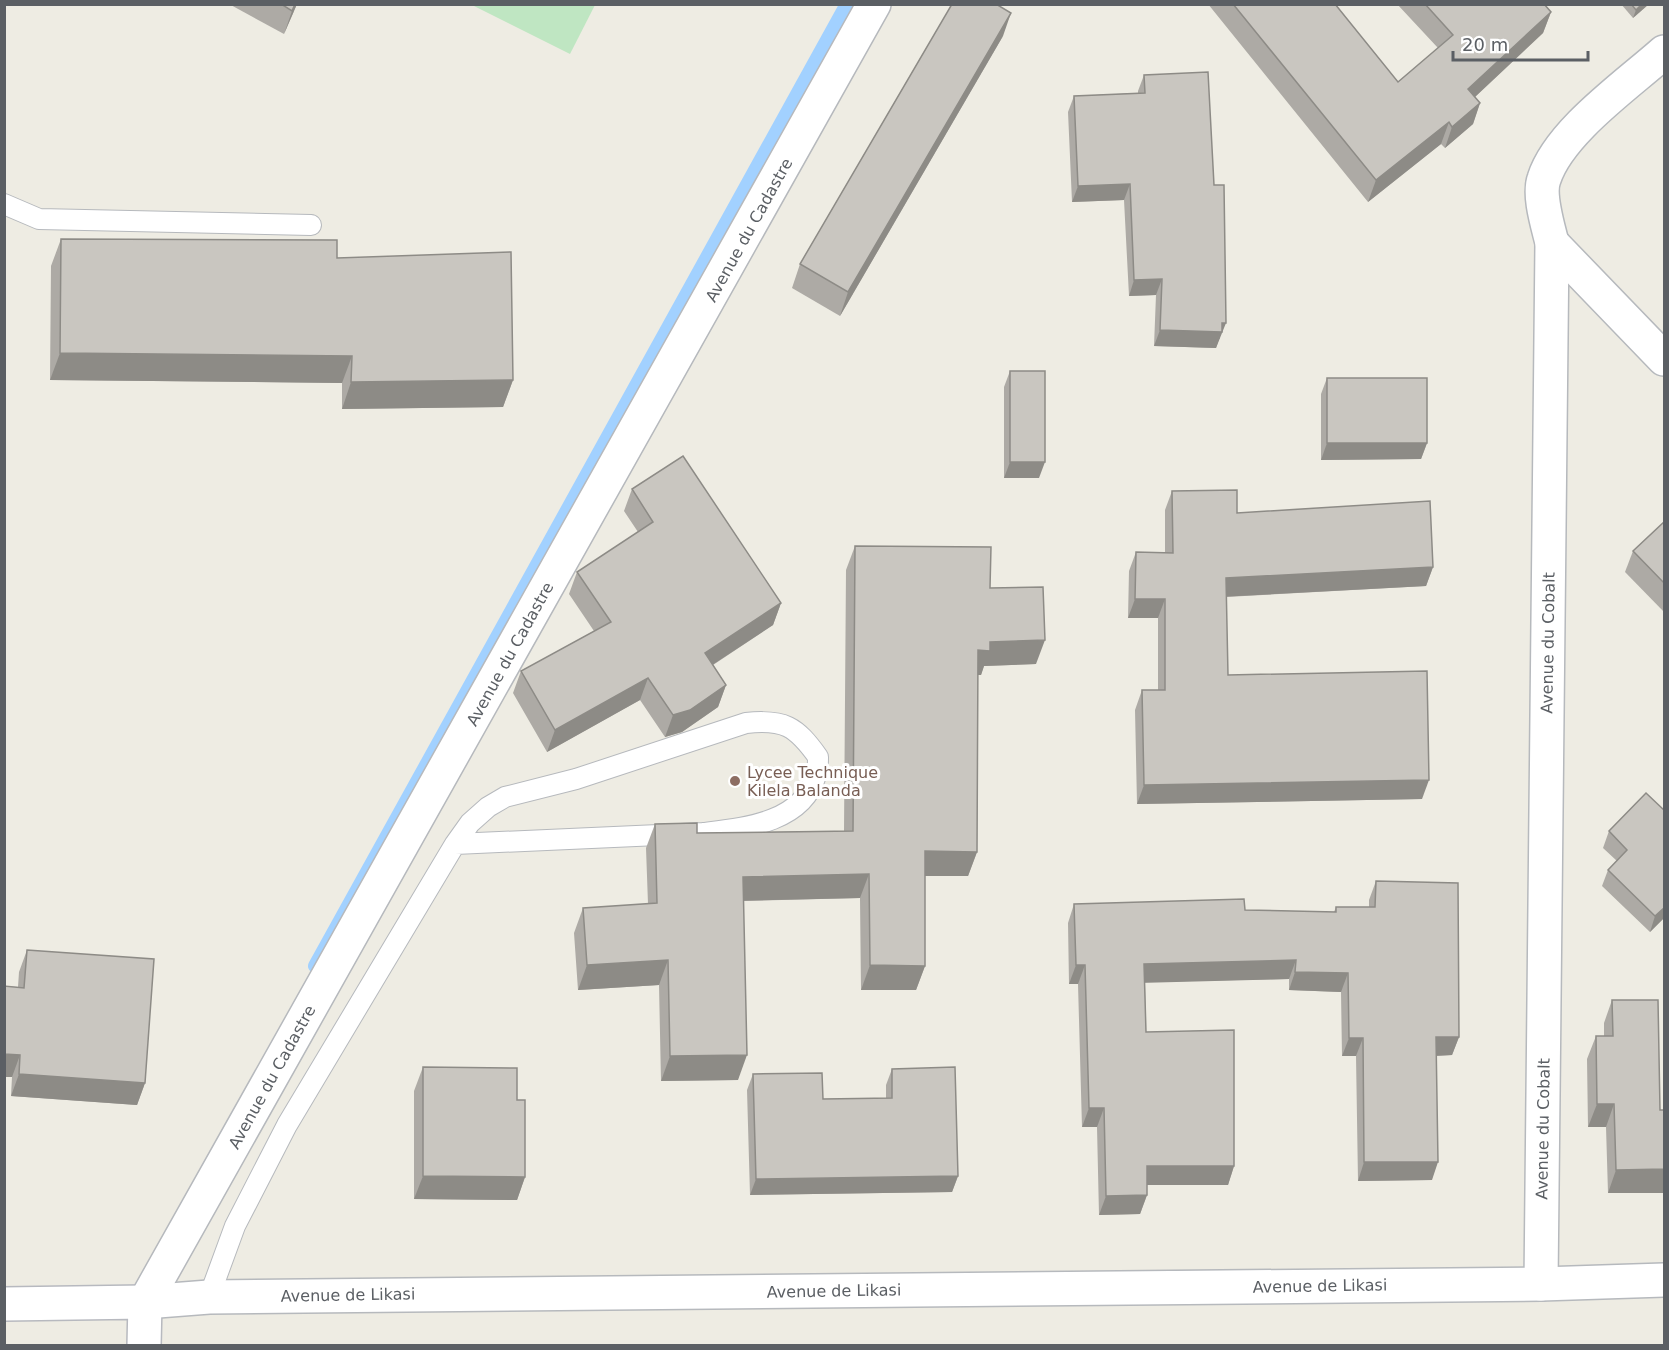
<svg xmlns="http://www.w3.org/2000/svg" width="1669" height="1350" font-family="'DejaVu Sans',sans-serif">
<style>
.pitch{fill:#bfe6c2}
.lines{fill:none;stroke-linecap:round;stroke-linejoin:round}
.stream{stroke:#a2d1ff;stroke-width:14}
.service-casing{stroke:#b6b9bd;stroke-width:22}
.minor-casing{stroke:#b6b9bd;stroke-width:36}
.secondary-casing{stroke:#b7b9bf;stroke-width:36}
.service{stroke:#fff;stroke-width:20}
.minor{stroke:#fff;stroke-width:33}
.secondary{stroke:#fff;stroke-width:33}
.wall{fill:#adaaa5}
.shaded-wall{fill:#8d8b86}
.building{fill:#c9c6c0;stroke:#8d8b86;stroke-width:1.5}
.education-dot{fill:#8d6e63;stroke:#fff;stroke-width:2}
.labels{text-anchor:middle;dominant-baseline:central;stroke-width:6;stroke-linejoin:round;paint-order:stroke}
.street-label{font-size:16px;fill:#5b5f64;stroke:#fff}
.education-label{font-size:16px;fill:#785e54;stroke:#fff;text-anchor:start}
</style>
<rect width="100%" height="100%" fill="#eeece3"/>
<polygon class="pitch" points="472,5 595,4 595,5 570,54"/>
<g class="lines">
<polyline class="stream" points="315,966 847,4"/>
<g class="service-casing">
<g id="service">
<polyline points="4,204 39,219 311,225"/>
<path d="M 209,1297 L 235,1226 L 287,1125 L 455,844 L 470,823 L 488,807 L 505,797 L 576,779 L 746,723 C 784,719 796,726 818,757 C 818,763 818,770 816,775 C 803,823 744,828 703,833 L 455,844"/>
</g>
</g>
<g class="minor-casing">
<g id="minor">
<polyline points="1552,243 1664,359"/>
<path d="M 1541,1284 L 1552,243 C 1548,226 1538,195 1544,179 C 1559,132 1627,85 1664,52"/>
<polyline points="145,1302 209,1297 1541,1284 1664,1280"/>
<polyline points="145,1302 874,4"/>
</g>
</g>
<g class="secondary-casing">
<polyline id="secondary" points="4,1304 145,1302 144,1346"/>
</g>
<use href="#service" class="service"/>
<use href="#minor" class="minor"/>
<use href="#secondary" class="secondary"/>
</g>
<g class="wall">
<polygon points="229,4 297,4 284,34"/>
<polygon points="1208,4 1335,4 1398,82 1438,48 1397,4 1544,4 1551,12 1543,33 1475,97 1480,103 1473,124 1445,148 1441,144 1368,202"/>
<polygon points="1621,4 1649,4 1633,18"/>
<polygon points="1003,36 840,316 792,288 800,264"/>
<polygon points="1144,75 1220,339 1219,339 1216,348 1154,346 1156,295 1129,296 1124,200 1072,202 1068,112 1074,96 1138,93 1138,91"/>
<polygon points="61,239 337,258 513,380 503,407 342,409 342,383 50,380 51,266"/>
<polygon points="1010,371 1039,478 1004,478 1004,387"/>
<polygon points="1327,378 1427,443 1421,459 1321,460 1321,394"/>
<polygon points="632,489 781,603 773,625 713,665 726,685 718,707 682,732 665,737 640,700 547,752 513,693 521,671 594,631 569,594 577,572 638,532 624,511"/>
<polygon points="1172,491 1237,513 1433,567 1426,586 1226,597 1228,675 1422,799 1137,804 1135,710 1142,690 1158,690 1158,618 1128,618 1129,571 1136,552 1165,553 1165,510"/>
<polygon points="1665,521 1665,613 1625,572 1633,551"/>
<polygon points="855,546 990,588 1036,664 984,666 981,675 978,675 977,852 968,876 925,876 925,966 916,990 861,990 860,898 743,901 738,1080 661,1081 659,985 578,990 574,933 583,908 648,904 646,848 655,824 697,833 844,831 846,570"/>
<polygon points="1665,811 1665,917 1650,932 1602,886 1608,870 1617,861 1603,848 1609,831"/>
<polygon points="1376,881 1459,1037 1452,1055 1437,1056 1432,1180 1358,1181 1356,1056 1342,1056 1341,992 1289,990 1289,979 1145,982 1146,1032 1234,1166 1228,1185 1147,1185 1147,1195 1140,1214 1099,1215 1097,1127 1082,1127 1078,984 1069,984 1068,923 1074,904 1245,910 1334,912 1336,907 1369,907 1369,900"/>
<polygon points="27,950 145,1083 137,1105 11,1096 12,1077 4,1077 4,986 18,987 19,972"/>
<polygon points="1612,1000 1660,1110 1665,1110 1665,1193 1608,1193 1606,1127 1588,1127 1587,1059 1596,1036 1604,1036 1604,1023"/>
<polygon points="423,1067 517,1100 525,1177 517,1200 414,1199 414,1091"/>
<polygon points="892,1069 958,1176 952,1192 750,1195 747,1090 753,1074 823,1099 886,1098 886,1085"/>
</g>
<g class="shaded-wall">
<polygon points="295,4 297,4 284,34 292,11"/>
<polygon points="1642,4 1649,4 1633,18 1636,10"/>
<polygon points="1551,12 1543,33 1461,110 1468,89"/>
<polygon points="1011,13 1003,36 840,316 848,292"/>
<polygon points="1480,103 1473,124 1445,148 1452,127"/>
<polygon points="1449,122 1441,144 1368,202 1376,180"/>
<polygon points="1130,184 1124,200 1072,202 1078,186"/>
<polygon points="1162,279 1156,295 1129,296 1134,280"/>
<polygon points="1222,323 1226,323 1216,348 1154,346 1160,330"/>
<polygon points="60,353 352,356 342,383 50,380"/>
<polygon points="513,380 503,407 342,409 351,382"/>
<polygon points="1327,443 1427,443 1421,459 1321,460"/>
<polygon points="1010,462 1045,462 1039,478 1004,478"/>
<polygon points="1433,567 1426,586 1219,597 1226,578"/>
<polygon points="1135,599 1165,599 1158,618 1128,618"/>
<polygon points="781,603 773,625 697,675 705,653"/>
<polygon points="1045,640 1036,664 984,666 981,675 969,675 978,650 990,642"/>
<polygon points="648,678 640,700 547,752 555,730"/>
<polygon points="726,685 718,707 682,732 665,737 673,715"/>
<polygon points="1429,780 1422,799 1137,804 1144,785"/>
<polygon points="925,851 977,852 968,876 916,876"/>
<polygon points="869,874 860,898 734,901 743,877"/>
<polygon points="1665,907 1665,917 1650,932 1655,916"/>
<polygon points="668,960 659,985 578,990 587,965"/>
<polygon points="1296,960 1289,979 1138,983 1144,964"/>
<polygon points="870,965 925,966 916,990 861,990"/>
<polygon points="1076,965 1085,965 1078,984 1069,984"/>
<polygon points="1295,972 1348,973 1341,992 1289,990"/>
<polygon points="1436,1037 1459,1037 1452,1055 1430,1056"/>
<polygon points="1349,1038 1363,1038 1356,1056 1342,1056"/>
<polygon points="4,1054 20,1055 12,1077 4,1077"/>
<polygon points="747,1055 738,1080 661,1081 670,1056"/>
<polygon points="19,1074 145,1083 137,1105 11,1096"/>
<polygon points="1597,1104 1614,1104 1606,1127 1588,1127"/>
<polygon points="1089,1108 1104,1108 1097,1127 1082,1127"/>
<polygon points="1364,1162 1438,1162 1432,1180 1358,1181"/>
<polygon points="1147,1166 1234,1166 1228,1185 1140,1185"/>
<polygon points="1665,1169 1665,1193 1608,1193 1616,1170"/>
<polygon points="423,1176 525,1177 517,1200 414,1199"/>
<polygon points="958,1176 952,1192 750,1195 756,1179"/>
<polygon points="1147,1195 1140,1214 1099,1215 1106,1196"/>
</g>
<g class="building">
<polygon points="281,4 295,4 292,11"/>
<polygon points="952,4 996,4 1011,13 848,292 800,264"/>
<polygon points="1233,4 1335,4 1398,82 1453,35 1425,4 1544,4 1551,12 1468,89 1480,103 1452,127 1449,122 1376,180"/>
<polygon points="1631,4 1642,4 1636,10"/>
<polygon points="1208,72 1214,185 1224,185 1226,323 1222,323 1222,332 1160,330 1162,279 1134,280 1130,184 1078,186 1074,96 1145,93 1144,75"/>
<polygon points="61,239 337,240 337,258 511,252 513,380 351,382 352,356 60,353"/>
<rect x="1010" y="371" width="35" height="91"/>
<rect x="1327" y="378" width="100" height="65"/>
<polygon points="683,456 781,603 705,653 726,685 690,710 673,715 648,678 555,730 521,671 611,622 577,572 653,522 632,489"/>
<polygon points="1237,490 1237,513 1430,501 1433,567 1226,578 1228,675 1427,671 1429,780 1144,785 1142,690 1165,690 1165,599 1135,599 1136,552 1173,553 1172,491"/>
<polygon points="1665,521 1665,584 1633,551"/>
<polygon points="855,546 991,547 990,588 1043,587 1045,640 990,642 990,651 978,650 977,852 925,851 925,966 870,965 869,874 743,877 747,1055 670,1056 668,960 587,965 583,908 657,903 655,824 697,823 697,833 853,831"/>
<polygon points="1646,793 1665,811 1665,907 1655,916 1608,870 1627,850 1609,831"/>
<polygon points="1376,881 1458,883 1459,1037 1436,1037 1438,1162 1364,1162 1363,1038 1349,1038 1348,973 1295,972 1296,960 1144,964 1146,1032 1234,1030 1234,1166 1147,1166 1147,1195 1106,1196 1104,1108 1089,1108 1085,965 1076,965 1074,904 1244,899 1245,910 1336,912 1336,907 1375,907"/>
<polygon points="27,950 154,959 145,1083 19,1074 20,1055 4,1054 4,986 24,988"/>
<polygon points="1612,1000 1658,1000 1660,1110 1665,1110 1665,1169 1616,1170 1614,1104 1597,1104 1596,1036 1613,1036"/>
<polygon points="423,1067 517,1068 517,1100 525,1100 525,1177 423,1176"/>
<polygon points="955,1067 958,1176 756,1179 753,1074 822,1073 823,1099 892,1098 892,1069"/>
</g>
<circle class="education-dot" cx="735" cy="781" r="6"/>
<g class="labels">
<g class="street-label">
<text transform="translate(749 230) rotate(-61)">Avenue du Cadastre</text>
<text transform="translate(1548 643) rotate(-89)">Avenue du Cobalt</text>
<text transform="translate(510 654) rotate(-61)">Avenue du Cadastre</text>
<text transform="translate(272 1077) rotate(-61)">Avenue du Cadastre</text>
<text transform="translate(1543 1129) rotate(-89)">Avenue du Cobalt</text>
<text transform="translate(1320 1286) rotate(-1)">Avenue de Likasi</text>
<text transform="translate(834 1291) rotate(-1)">Avenue de Likasi</text>
<text transform="translate(348 1295) rotate(-1)">Avenue de Likasi</text>
</g>
<g class="education-label">
<text x="747" y="772">Lycee Technique<tspan x="747" dy="18">Kilela Balanda</tspan></text>
</g>
</g>
<rect width="1669" height="1350" fill="none" stroke="#5b5f64" stroke-width="12"/>
<path d="M1453 51v9h135v-9" fill="none" stroke="#5b5f64" stroke-width="3"/>
<text x="1462" y="51" font-size="18" fill="#5b5f64" stroke="#ffffff" stroke-width="4.5" paint-order="stroke">20 m</text>
</svg>
